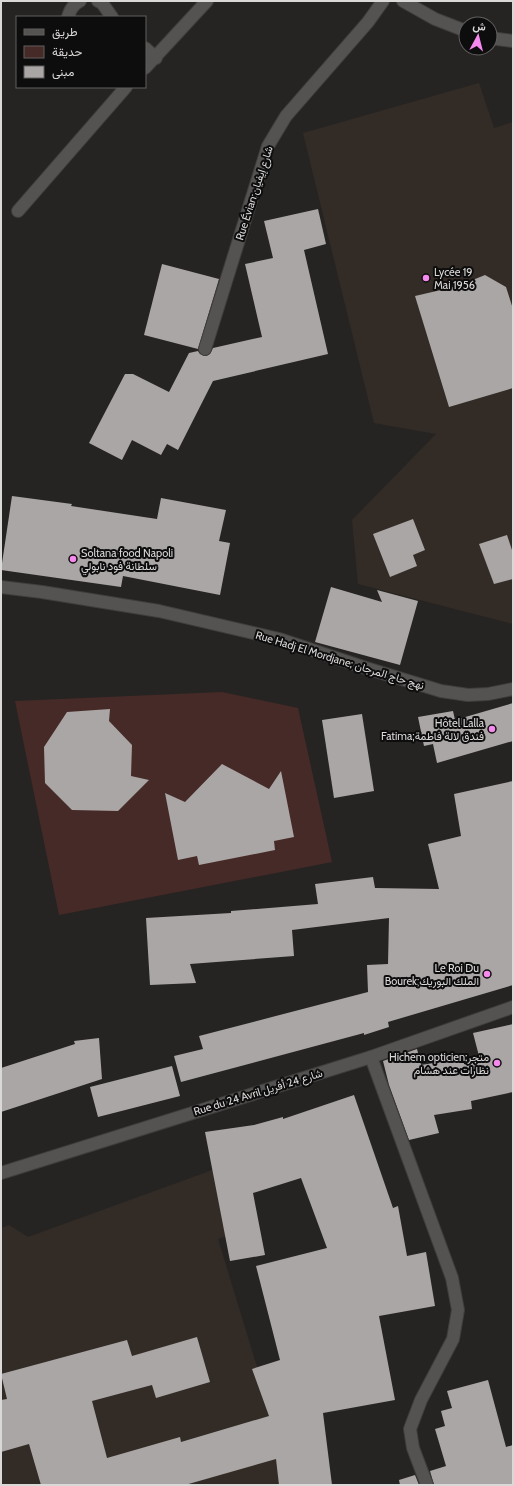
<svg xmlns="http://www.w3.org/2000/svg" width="514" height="1486" font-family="Cabin,Vazirmatn,sans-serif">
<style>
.built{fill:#332c26}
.green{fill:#462a27}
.building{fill:#aaa6a5}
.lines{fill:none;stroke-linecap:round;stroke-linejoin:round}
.lane-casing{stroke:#403e3d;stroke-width:14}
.street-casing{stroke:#403e3d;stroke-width:14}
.secondary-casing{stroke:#403e3d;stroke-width:14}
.lane{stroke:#555351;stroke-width:12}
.street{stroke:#555351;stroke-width:12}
.secondary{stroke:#555351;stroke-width:12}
.poi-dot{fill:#f689ed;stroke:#0e0d0d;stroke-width:1.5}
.labels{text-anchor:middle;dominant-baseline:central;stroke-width:4;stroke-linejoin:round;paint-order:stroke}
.street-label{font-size:11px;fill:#dbd9d8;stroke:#0e0d0d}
.poi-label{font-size:11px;fill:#dbd9d8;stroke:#0e0d0d;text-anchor:end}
</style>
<rect width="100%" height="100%" fill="#262422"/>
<g class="built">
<polygon points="479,83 494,128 513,122 513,624 358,584 352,520 436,434 374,423 303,133"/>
<polygon points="218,1168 243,1231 218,1239 293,1485 1,1485 1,1228 9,1225 28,1237"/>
</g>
<polygon class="green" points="222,692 298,708 332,862 59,915 15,701"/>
<g class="building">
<polygon points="318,209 326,244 304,250 328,354 213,381 178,450 167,444 161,455 132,440 122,460 89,443 125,374 133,374 169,392 189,353 198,351 200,354 206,356 210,354 213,348 262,337 245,264 273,258 264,221"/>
<polygon points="162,264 219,279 198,349 144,335"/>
<polygon points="485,275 506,287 513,309 513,388 449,407 415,296 458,286"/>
<polygon points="12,496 72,504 71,506 157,519 161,498 226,510 219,541 230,543 220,595 123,576 121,587 1,570"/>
<polygon points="413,519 425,550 413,555 417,566 390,577 373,534"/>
<polygon points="507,535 513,553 513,579 494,584 479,544"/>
<polygon points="331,587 382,602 377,590 418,601 400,665 315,642"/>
<polygon points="513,703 513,741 437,763 433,744 424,746 418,717 453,711 455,720"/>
<polygon points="110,709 109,721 132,745 131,776 149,780 118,811 72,810 45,783 44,747 67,712"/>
<polygon points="362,714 374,791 334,798 322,720"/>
<polygon points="222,764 269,789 281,771 294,837 274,841 275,850 199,865 197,856 178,860 165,793 185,802"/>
<polygon points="513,781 513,985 388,1022 389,1027 364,1035 364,1033 181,1082 174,1056 203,1049 199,1036 368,992 367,965 388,964 389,918 292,930 294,956 190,964 196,983 150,985 146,918 231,913 231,911 318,904 315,884 373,877 375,888 439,889 428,844 461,836 454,794"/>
<polygon points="513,1024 513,1092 471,1101 472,1109 434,1115 439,1133 409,1140 389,1085 383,1061 417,1049 421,1065 479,1056 473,1033"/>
<polygon points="99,1038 102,1079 1,1112 1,1068 75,1044 74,1041"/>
<polygon points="172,1066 180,1096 98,1117 90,1087"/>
<polygon points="354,1095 393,1208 398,1206 407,1256 426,1252 435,1306 379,1316 395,1400 323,1413 332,1485 279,1485 276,1459 185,1485 41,1485 29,1444 1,1452 1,1400 7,1399 1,1374 127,1340 132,1356 197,1337 210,1382 156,1398 152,1385 92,1401 107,1458 180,1437 181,1442 269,1416 252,1369 280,1360 256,1266 327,1248 301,1178 253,1193 265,1255 230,1261 205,1132 254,1125 283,1117 283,1119"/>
<polygon points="488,1380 506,1447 513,1445 513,1485 434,1485 430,1471 446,1466 435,1429 445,1426 441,1411 452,1408 447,1391"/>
<polygon points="415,1475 419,1485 400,1485 399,1480"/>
</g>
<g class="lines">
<g class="lane-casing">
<g id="lane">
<polyline points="98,1 102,3 112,17"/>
<path d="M 68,17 C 70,10 73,4 80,1"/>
<polyline points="145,48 156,58"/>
<polyline points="145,68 207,1"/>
<polyline points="18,211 126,87"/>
</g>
</g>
<g class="street-casing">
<g id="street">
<polyline points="403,1 435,19 466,31"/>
<polyline points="490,38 513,41"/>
<polyline points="205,349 268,146 286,116 368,22 383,1"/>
<polyline points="371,1057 452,1278 458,1310 453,1339 421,1400 410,1429 413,1448 427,1485"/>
</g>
</g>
<g class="secondary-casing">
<g id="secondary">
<polyline points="1,587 42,592 159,611 279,639 366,668 441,691 468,695 488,694 513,689"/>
<polyline points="1,1173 371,1057 513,1007"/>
</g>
</g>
<use href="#lane" class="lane"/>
<use href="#street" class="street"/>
<use href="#secondary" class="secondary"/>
</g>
<g class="poi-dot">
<circle cx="426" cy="278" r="4"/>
<circle cx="73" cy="559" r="4"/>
<circle cx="492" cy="729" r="4"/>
<circle cx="487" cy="974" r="4"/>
<circle cx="497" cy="1063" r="4"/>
</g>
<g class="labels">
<g class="street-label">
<text transform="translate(254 193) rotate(-72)">Rue Évian;شارع إيفيان</text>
<text transform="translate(340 660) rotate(17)">Rue Hadj El Mordjane; نهج حاج المرجان</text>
<text transform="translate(258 1092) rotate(-17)">Rue du 24 Avril شارع 24 أفريل</text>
</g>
<g class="poi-label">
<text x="434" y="272" text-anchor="start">Lycée 19<tspan x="434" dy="13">Mai 1956</tspan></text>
<text x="81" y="553" text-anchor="start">Soltana food Napoli<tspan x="81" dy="13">سلطانة فود نابولي</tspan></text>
<text x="484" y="723">Hôtel Lalla<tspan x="484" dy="13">Fatima;فندق لالة فاطمة</tspan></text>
<text x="479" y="968">Le Roi Du<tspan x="479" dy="13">Bourek;الملك البوريك</tspan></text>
<text x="489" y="1057">Hichem opticien;متجر<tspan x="489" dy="13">نظارات عند هشام</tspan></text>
</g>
</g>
<rect width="514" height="1486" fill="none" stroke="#dbd9d8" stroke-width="4"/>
<rect x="16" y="16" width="130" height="72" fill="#0e0d0d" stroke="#605f5e"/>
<rect x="24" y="29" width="20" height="6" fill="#555351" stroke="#605f5e"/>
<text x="52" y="36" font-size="12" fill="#dbd9d8">طريق</text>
<rect x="24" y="46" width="20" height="12" fill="#462a27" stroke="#605f5e"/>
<text x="52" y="56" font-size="12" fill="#dbd9d8">حديقة</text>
<rect x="24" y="66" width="20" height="12" fill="#aaa6a5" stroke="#605f5e"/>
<text x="52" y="76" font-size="12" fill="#dbd9d8">مبنى</text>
<g transform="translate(478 36) rotate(7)"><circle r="19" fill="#0e0d0d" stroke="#605f5e"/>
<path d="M0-3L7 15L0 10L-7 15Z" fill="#f689ed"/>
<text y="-6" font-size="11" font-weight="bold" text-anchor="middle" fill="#dbd9d8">ش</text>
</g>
</svg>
